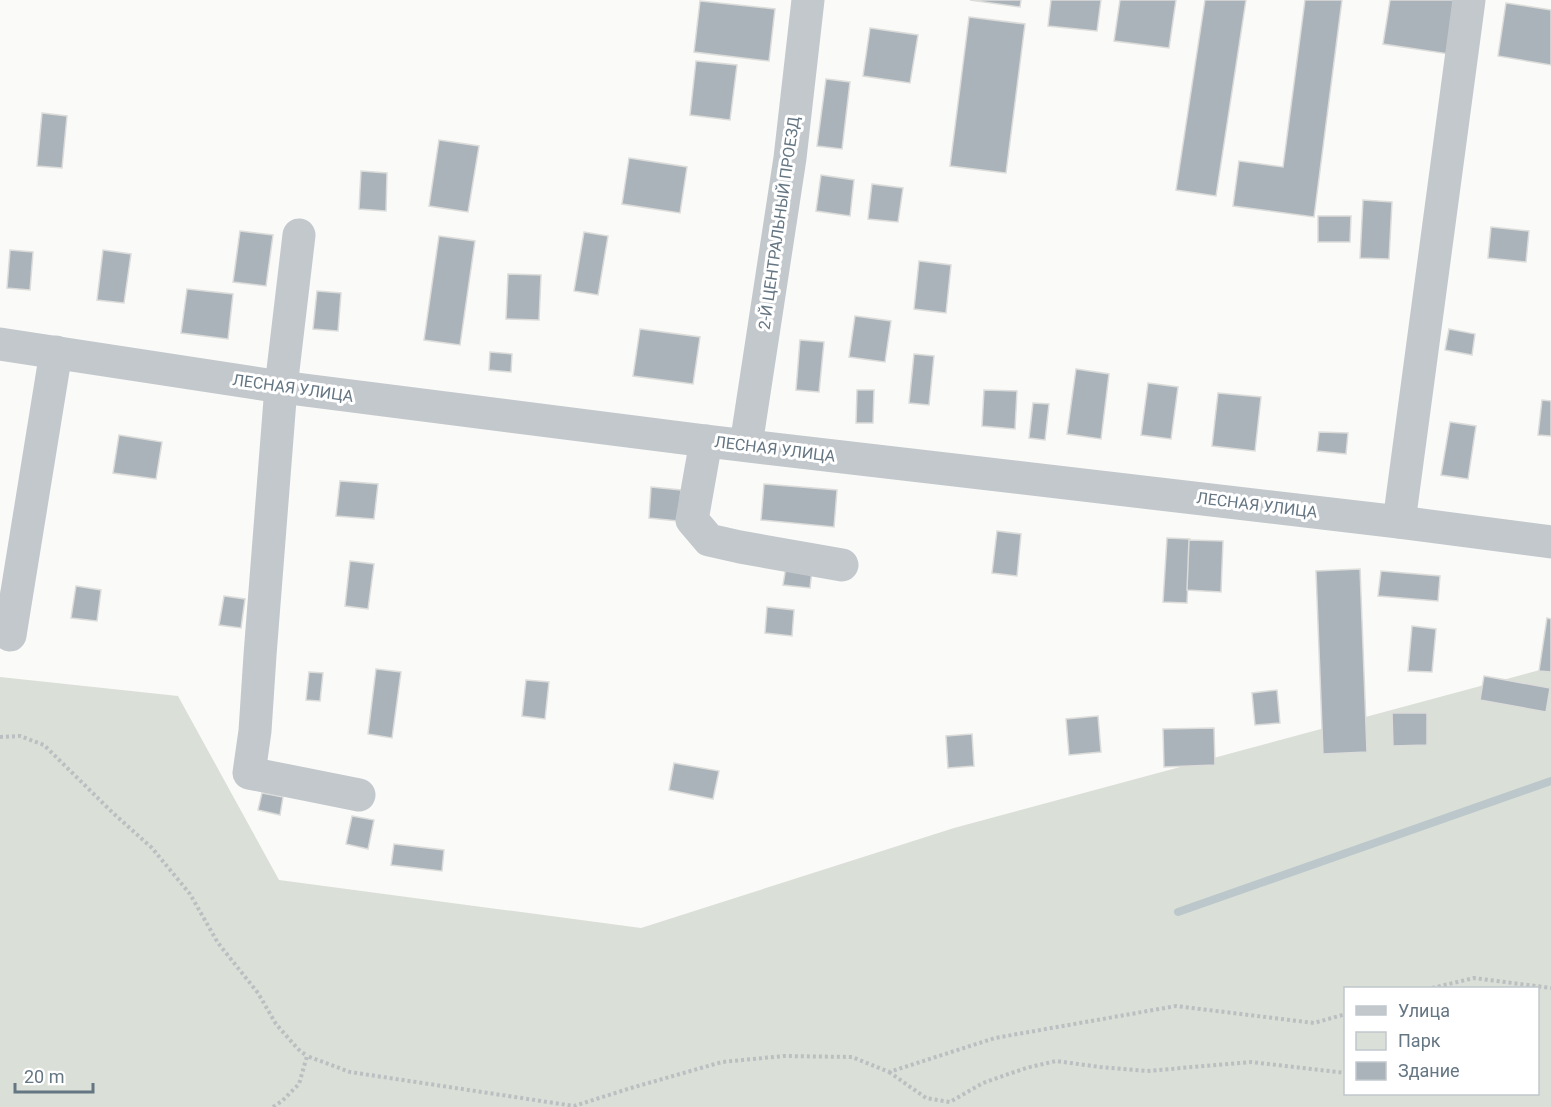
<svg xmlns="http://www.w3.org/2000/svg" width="1551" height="1107" font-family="Roboto,sans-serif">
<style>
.green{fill:#dadfd7;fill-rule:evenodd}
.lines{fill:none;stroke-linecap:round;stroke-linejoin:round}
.stream{stroke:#bbc7cb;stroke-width:8}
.building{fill:#aab3b9;stroke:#dcdcda;stroke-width:1.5}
.path{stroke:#bbbfc2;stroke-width:4;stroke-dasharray:3 3;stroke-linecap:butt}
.minor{stroke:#c3c8cc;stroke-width:33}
.labels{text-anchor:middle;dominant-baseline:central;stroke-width:6;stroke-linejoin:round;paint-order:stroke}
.street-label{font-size:16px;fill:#657683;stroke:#fff}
</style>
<rect width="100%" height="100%" fill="#fafaf8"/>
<path class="green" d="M 1551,667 L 1551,1107 L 0,1107 L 0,677 L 178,696 L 279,880 L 641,928 L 954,828 ZM 1346,988 L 1538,988 L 1538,1094 L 1346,1094 Z"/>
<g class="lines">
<polyline class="stream" points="1178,912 1551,781"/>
</g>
<g class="building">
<polygon points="970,0 1021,0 1020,7"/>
<polygon points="1051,0 1101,0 1097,31 1048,26"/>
<polygon points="1120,0 1176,0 1169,48 1114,41"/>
<polygon points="1205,0 1246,0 1216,196 1176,190"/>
<polygon points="1305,0 1342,0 1314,217 1233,206 1239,161 1283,167"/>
<polygon points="1390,0 1457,0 1449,54 1383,44"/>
<polygon points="700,1 775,9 769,61 694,52"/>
<polygon points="1506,3 1551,10 1551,65 1498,56"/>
<polygon points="969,17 1025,24 1006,173 950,166"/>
<polygon points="870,28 918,35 910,83 863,76"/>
<polygon points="696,61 737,65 730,120 690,115"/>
<polygon points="826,79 850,82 842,149 817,146"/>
<polygon points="42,113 67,116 62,168 37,166"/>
<polygon points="439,140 479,146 468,212 429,206"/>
<polygon points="629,158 687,167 680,213 622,204"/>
<polygon points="361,171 387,173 386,211 359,209"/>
<polygon points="821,175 854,180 850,216 816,211"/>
<polygon points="872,184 903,188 898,222 868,219"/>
<polygon points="1363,200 1392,202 1389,259 1360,258"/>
<polygon points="1318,216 1351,216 1350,242 1318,242"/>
<polygon points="1491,227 1529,231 1526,262 1488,258"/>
<polygon points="240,231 273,235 266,286 233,282"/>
<polygon points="584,232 608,236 598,295 574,291"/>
<polygon points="439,236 475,241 460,345 424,340"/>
<polygon points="10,250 33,252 30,290 7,288"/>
<polygon points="103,250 131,254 124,303 97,300"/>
<polygon points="919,261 951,265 946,313 914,309"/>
<polygon points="508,274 541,275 539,320 506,319"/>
<polygon points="187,289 233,294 228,339 181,333"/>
<polygon points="317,291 341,293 338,331 313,329"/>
<polygon points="855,316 891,321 885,362 849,357"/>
<polygon points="640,329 700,337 693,384 633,376"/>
<polygon points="1449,329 1475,334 1472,355 1445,350"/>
<polygon points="800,340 824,342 819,392 796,390"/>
<polygon points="490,352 512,354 511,372 489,370"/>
<polygon points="914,354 934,356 929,405 909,403"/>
<polygon points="1076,369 1109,374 1101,439 1067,434"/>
<polygon points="1148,383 1178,387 1171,439 1141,435"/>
<polygon points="857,390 874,390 873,423 856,423"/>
<polygon points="984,390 1017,391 1015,429 982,426"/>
<polygon points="1218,393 1261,397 1255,451 1212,446"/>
<polygon points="1542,400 1551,401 1551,436 1538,435"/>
<polygon points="1033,403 1049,404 1045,440 1029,438"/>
<polygon points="1450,422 1476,426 1468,479 1441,475"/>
<polygon points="1319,432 1348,433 1346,454 1317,451"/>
<polygon points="119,435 162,442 156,479 113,473"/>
<polygon points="340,481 378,484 374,519 336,516"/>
<polygon points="764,484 837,490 834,527 761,520"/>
<polygon points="651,487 681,490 678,521 649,518"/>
<polygon points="997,531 1021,534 1017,576 992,573"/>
<polygon points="1167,538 1190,539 1187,603 1163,602"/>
<polygon points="1189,540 1223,541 1221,592 1187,590"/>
<polygon points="350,561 374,564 368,609 345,606"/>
<polygon points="786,567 812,570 810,588 783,585"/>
<polygon points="1360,569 1367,752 1323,754 1316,571"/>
<polygon points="1381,571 1440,576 1438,601 1378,596"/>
<polygon points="76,586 101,590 97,621 71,618"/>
<polygon points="224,596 245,599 241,628 219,625"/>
<polygon points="767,607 794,610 792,636 765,633"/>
<polygon points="1547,618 1551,619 1551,672 1539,671"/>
<polygon points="1412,626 1436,629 1432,672 1408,671"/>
<polygon points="376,669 401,672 392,738 368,734"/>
<polygon points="309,672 323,673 320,701 306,700"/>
<polygon points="1484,676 1550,688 1546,712 1480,700"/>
<polygon points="526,680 549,682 545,719 522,716"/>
<polygon points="1277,690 1280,723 1255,725 1252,693"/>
<polygon points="1392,713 1427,713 1427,745 1393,746"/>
<polygon points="1098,716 1101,752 1069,755 1066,719"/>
<polygon points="1214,728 1215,765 1164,767 1163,729"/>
<polygon points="972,734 974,766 948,768 946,736"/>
<polygon points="674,763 719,771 713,799 669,790"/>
<polygon points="262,793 283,797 280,815 258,810"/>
<polygon points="352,816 374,820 368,849 346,844"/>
<polygon points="394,844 444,850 442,871 391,865"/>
</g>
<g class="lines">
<g class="path">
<polyline points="0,737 20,736 44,745 113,813 152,848 190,894 218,943 258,993 276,1024 298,1049 307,1056"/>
<polyline points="1432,988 1474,978 1551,988"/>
<polyline points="889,1072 926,1098 950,1102 983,1083 1026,1068 1056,1061 1100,1067 1147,1071 1251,1062 1346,1073"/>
<polyline points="273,1107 282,1101 299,1084 307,1056 350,1072 574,1106 631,1088 722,1062 784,1056 852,1057 889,1072 995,1038 1176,1006 1314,1023 1346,1014"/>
</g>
<g class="minor">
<polyline points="299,235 281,387 260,655 255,731 249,773 359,795"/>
<polyline points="0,344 281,387 706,441 1399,522 1551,542"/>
<polyline points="706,441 692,520 709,540 740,547 842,565"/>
<polyline points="746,445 790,158 808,0"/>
<polyline points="1399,522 1469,0"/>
<polyline points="10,635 56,352"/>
</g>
</g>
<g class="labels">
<g class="street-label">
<text transform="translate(779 223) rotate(-82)">2-Й ЦЕНТРАЛЬНЫЙ ПРОЕЗД</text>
<text transform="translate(293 388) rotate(8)">ЛЕСНАЯ УЛИЦА</text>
<text transform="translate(775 449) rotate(7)">ЛЕСНАЯ УЛИЦА</text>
<text transform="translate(1257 505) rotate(7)">ЛЕСНАЯ УЛИЦА</text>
</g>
</g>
<rect x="1344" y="987" width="195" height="108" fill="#ffffff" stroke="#c1c8cd" stroke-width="1.5"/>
<rect x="1356" y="1006" width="30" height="9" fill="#c3c8cc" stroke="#c1c8cd" stroke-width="1.5"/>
<text x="1398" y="1017" font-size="18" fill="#657683">Улица</text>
<rect x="1356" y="1032" width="30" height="18" fill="#dadfd7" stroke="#c1c8cd" stroke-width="1.5"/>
<text x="1398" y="1047" font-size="18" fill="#657683">Парк</text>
<rect x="1356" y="1062" width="30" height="18" fill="#aab3b9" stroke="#c1c8cd" stroke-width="1.5"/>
<text x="1398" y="1077" font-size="18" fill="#657683">Здание</text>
<path d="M15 1083v9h78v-9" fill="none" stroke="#657683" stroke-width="3"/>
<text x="24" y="1083" font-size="18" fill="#657683" stroke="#ffffff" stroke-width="4.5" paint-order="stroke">20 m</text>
</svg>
